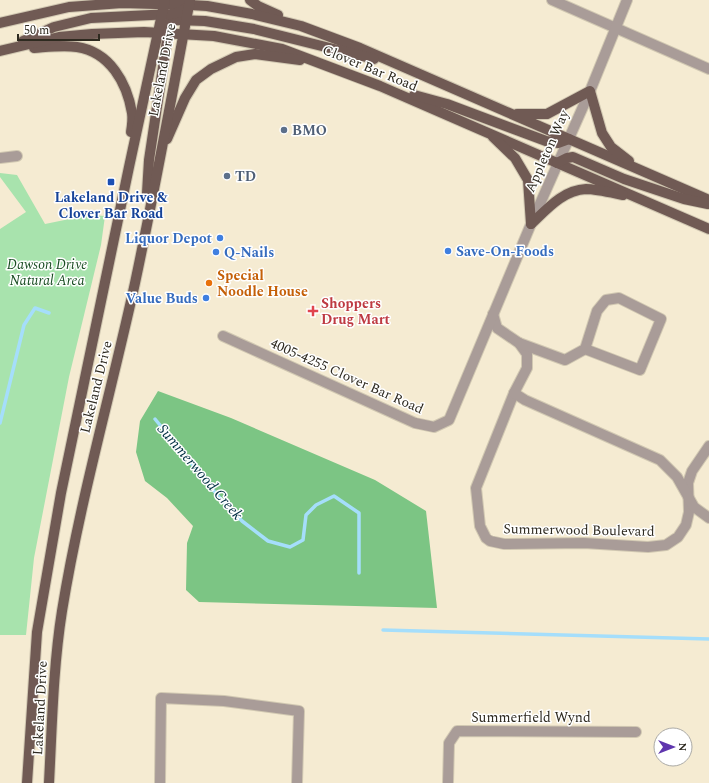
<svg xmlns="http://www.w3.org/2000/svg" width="709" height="783" font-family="Spectral,serif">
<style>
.green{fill:#a8e3ad}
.forest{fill:#7cc584}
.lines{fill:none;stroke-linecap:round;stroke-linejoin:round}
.stream{stroke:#a5defb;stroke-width:3.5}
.minor-casing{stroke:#d1c8b2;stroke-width:12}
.major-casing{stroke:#d1c8b2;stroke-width:12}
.minor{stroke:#a99c98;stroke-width:10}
.major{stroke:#705a54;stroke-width:10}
.service-dot{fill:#5c6f8a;stroke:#fff;stroke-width:1.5}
.transit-dot{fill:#1a4fb4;stroke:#fff;stroke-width:1.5}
.shop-dot{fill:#3f7fe0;stroke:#fff;stroke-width:1.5}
.food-dot{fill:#e8710a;stroke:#fff;stroke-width:1.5}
.health-dot{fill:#e0444e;stroke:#fff;stroke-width:1.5}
.labels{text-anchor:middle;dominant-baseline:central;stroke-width:3;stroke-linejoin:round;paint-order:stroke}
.street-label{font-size:14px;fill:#2e2a20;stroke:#fff}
.service-label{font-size:14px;font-weight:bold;fill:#4e5e75;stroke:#fff;text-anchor:start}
.transit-label{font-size:14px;font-weight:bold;fill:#164399;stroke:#fff}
.shop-label{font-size:14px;font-weight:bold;fill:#366cbe;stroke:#fff;text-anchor:end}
.park-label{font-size:14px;font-style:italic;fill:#184c21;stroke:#fff}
.food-label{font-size:14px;font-weight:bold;fill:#c56008;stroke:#fff;text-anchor:start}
.health-label{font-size:14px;font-weight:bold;fill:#be3a42;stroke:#fff;text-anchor:start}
.water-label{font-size:15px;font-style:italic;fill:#002f42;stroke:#fff}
</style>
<rect width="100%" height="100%" fill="#f5ebd2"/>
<polygon class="green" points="0,173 17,175 45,224 89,215 105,216 101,245 69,377 34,558 26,635 0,635 0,229 26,212 0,177"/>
<polygon class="forest" points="158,391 231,418 375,480 426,511 437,608 199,602 186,590 187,543 193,526 167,498 145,481 136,452 140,421"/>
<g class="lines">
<g class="stream">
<polyline points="155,419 218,496 242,521 268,541 290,547 303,540 306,515 316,505 334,496 359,513 359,573"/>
<polyline points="0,423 24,325 35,308 49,313"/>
<polyline points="383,630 709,639"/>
</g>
<g class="minor-casing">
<g id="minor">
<polyline points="552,0 709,69"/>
<polyline points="0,158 17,156"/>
<polyline points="493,314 497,328 519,343 527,354 527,368 514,393 476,488 480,526 486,538 490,541 504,544 584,543 648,547 666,545 678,537 686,525 689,512 688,483 692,471 709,446"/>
<polyline points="223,336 415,423 434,427 449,420 531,224 590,91 627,0"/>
<polyline points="519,343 565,360 585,349 640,370 661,319 619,298 606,300 597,311 585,349"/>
<polyline points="514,393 525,400 660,460 677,477 694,507 709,518"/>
<polyline points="160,783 161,698 224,701 299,711 297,783"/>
<polyline points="448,783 449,743 457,731 636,732"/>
</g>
</g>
<g class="major-casing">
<g id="major">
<polyline points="250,0 258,6 278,15"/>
<polyline points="0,23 69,7 122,3 190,5 207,6 252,14 301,26 360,48 709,200"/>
<polyline points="159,32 165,25 176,20 205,21 254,29 374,59"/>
<polyline points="23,41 54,27 91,18 171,14 181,12 190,5"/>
<path d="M 34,48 C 48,47 63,45 77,47 C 110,52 127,83 132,113 C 133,119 132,126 131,132"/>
<polyline points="0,51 59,37 92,34 144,32 214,36 282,49 380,86 709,229"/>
<polyline points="414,95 447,104 546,141 558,143 569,139"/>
<polyline points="517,114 547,114 590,91 602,133 611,147 629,161"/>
<polyline points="493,137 515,158 528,180 531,224"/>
<polyline points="167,139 185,98 196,80 211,69 236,57 255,54 300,60"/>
<polyline points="557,163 567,158 573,157 624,179 684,199 708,204"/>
<polyline points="147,193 149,160 169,27"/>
<path d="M 531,224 C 547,209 563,190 586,189 C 596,189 613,193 623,195"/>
<polyline points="27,783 37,632 61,493 129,167 165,0"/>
<path d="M 49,783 C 52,726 53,668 62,611 C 80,500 111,393 135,283 C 155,189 172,94 190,0"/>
</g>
</g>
<use href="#minor" class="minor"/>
<use href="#major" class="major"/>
</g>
<g class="service-dot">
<circle cx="284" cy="130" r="4"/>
<circle cx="227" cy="176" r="4"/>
</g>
<rect class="transit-dot" x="107" y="178" width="8" height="8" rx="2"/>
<g class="shop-dot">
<circle cx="220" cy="238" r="4"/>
<circle cx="448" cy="251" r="4"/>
<circle cx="216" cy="252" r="4"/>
<circle cx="206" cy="298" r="4"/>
</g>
<circle class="food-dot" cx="209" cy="283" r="4"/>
<path class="health-dot" d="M311 305h4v4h4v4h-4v4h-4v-4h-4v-4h4z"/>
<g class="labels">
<g class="street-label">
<text transform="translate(370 68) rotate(22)">Clover Bar Road</text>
<text transform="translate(162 70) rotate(-79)">Lakeland Drive</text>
<text transform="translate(547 151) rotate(-66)">Appleton Way</text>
<text transform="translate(347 376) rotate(24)">4005-4255 Clover Bar Road</text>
<text transform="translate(96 387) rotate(-76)">Lakeland Drive</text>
<text transform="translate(579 530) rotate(1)">Summerwood Boulevard</text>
<text transform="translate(40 708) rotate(-87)">Lakeland Drive</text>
<text x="531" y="717">Summerfield Wynd</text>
</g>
<g class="service-label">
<text x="292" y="130">BMO</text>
<text x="235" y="176">TD</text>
</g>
<g class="transit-label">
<text x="111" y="197">Lakeland Drive &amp;<tspan x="111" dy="16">Clover Bar Road</tspan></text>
</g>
<g class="shop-label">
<text x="212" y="238">Liquor Depot</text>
<text x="456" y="251" text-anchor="start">Save-On-Foods</text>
<text x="224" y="252" text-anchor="start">Q-Nails</text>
<text x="198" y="298">Value Buds</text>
</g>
<g class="park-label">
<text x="47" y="264">Dawson Drive<tspan x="47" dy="16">Natural Area</tspan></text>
</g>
<g class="food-label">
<text x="217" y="275">Special<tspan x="217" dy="16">Noodle House</tspan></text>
</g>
<g class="health-label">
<text x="321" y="303">Shoppers<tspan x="321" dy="16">Drug Mart</tspan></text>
</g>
<g class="water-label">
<text transform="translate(200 472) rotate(49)">Summerwood Creek</text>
</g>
</g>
<g transform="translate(673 747) rotate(90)"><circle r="19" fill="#ffffff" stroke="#abaaa6"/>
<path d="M0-3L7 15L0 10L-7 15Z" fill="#5f36ae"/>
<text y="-6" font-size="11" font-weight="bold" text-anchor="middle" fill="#2e2a20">N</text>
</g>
<path d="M18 34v6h81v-6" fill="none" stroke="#2e2a20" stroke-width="2"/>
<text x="24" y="34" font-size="12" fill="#2e2a20" stroke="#ffffff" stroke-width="3" paint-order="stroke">50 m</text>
</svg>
